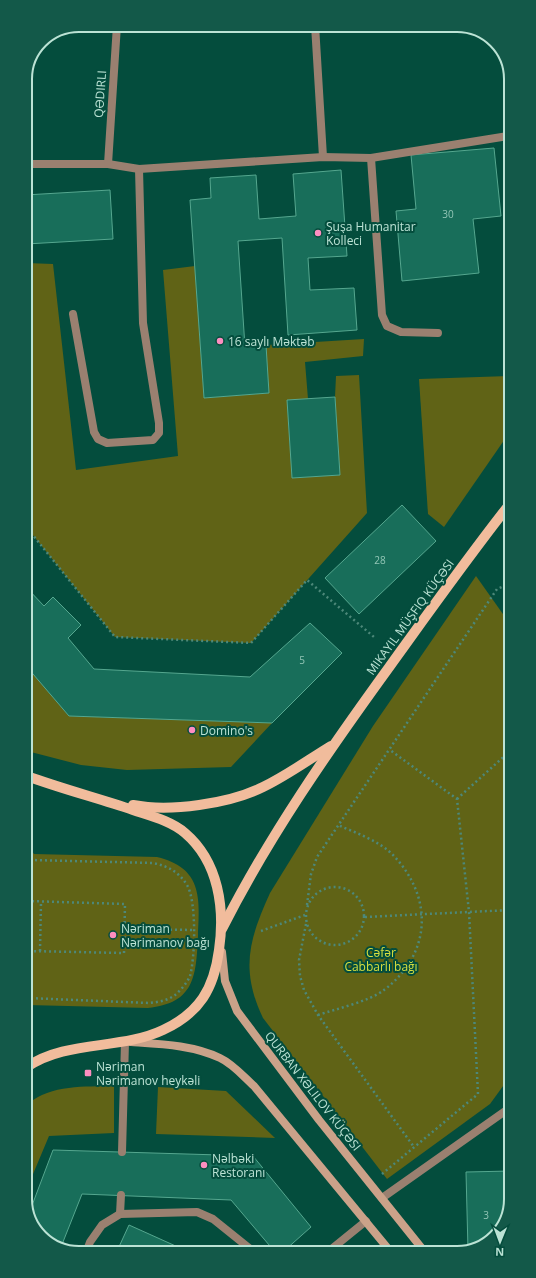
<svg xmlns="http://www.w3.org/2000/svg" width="536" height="1278" font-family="'Open Sans',sans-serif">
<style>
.green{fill:#606316}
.building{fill:#186e5a;stroke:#55a78f}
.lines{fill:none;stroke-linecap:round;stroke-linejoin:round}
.path{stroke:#4d8879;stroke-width:2.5;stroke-dasharray:2 3;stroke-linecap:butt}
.service{stroke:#9a8070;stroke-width:8}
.minor{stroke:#9a8070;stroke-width:8}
.secondary{stroke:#cba289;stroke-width:8}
.primary{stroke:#f1bc9c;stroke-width:10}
.poi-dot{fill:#fd8ec0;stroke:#044d3d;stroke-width:1.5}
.labels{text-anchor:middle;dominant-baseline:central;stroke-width:4;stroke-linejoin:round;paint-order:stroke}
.number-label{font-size:10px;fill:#93c6b6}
.street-label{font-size:12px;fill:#bce3d5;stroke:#044d3d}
.poi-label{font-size:12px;fill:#bce3d5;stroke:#044d3d;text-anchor:start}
.park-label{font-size:12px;fill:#d7df40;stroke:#044d3d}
.rim{fill:none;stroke:#bce3d5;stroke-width:2}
</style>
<rect width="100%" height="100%" fill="#044d3d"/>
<g class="green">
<polygon points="26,263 53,264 76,470 178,456 163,270 195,266 204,398 269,393 266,345 364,339 363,356 305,362 308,399 287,401 292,478 340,475 335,397 336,376 359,375 367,513 251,643 115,637 28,529 26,505"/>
<polygon points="509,376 507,436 444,527 428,514 419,379"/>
<path d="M 476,576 L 510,624 L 511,1075 L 490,1104 L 387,1179 L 263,1018 C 240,970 249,939 270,893 L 373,726 Z"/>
<polygon points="27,667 69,716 272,723 231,767 127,770 81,765 27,751"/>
<path d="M 27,845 L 34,854 L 157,857 C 202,868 200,897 198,936 C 196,976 195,1003 148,1008 L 27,1005 Z"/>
<path d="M 114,1086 L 114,1133 L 49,1136 L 28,1186 L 28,1104 C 51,1084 85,1087 114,1086 Z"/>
<polygon points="158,1087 226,1091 275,1138 156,1134"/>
</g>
<g class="building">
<polygon points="494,148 501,216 473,219 479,273 402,281 396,211 416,209 411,155"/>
<polygon points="341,170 347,256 308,258 310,290 354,288 357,330 288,335 282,238 238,241 245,347 266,345 269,393 204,398 190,200 211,198 210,178 256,175 259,219 296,216 293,174"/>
<polygon points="110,190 113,239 26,244 25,195"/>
<polygon points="335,397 340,475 292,478 287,400"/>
<polygon points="402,505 436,541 359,614 325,578"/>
<polygon points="26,587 44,606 53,597 81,625 68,638 94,669 250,677 310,623 342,653 272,723 69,716 27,667"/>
<polygon points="53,1150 253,1156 311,1227 284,1251 275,1252 231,1200 82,1194 61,1247 46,1242 28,1216"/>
<polygon points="511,1171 511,1199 500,1232 474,1250 468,1250 466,1172"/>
<polygon points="129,1225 189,1252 125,1253 118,1249"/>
</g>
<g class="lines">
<g class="path">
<polyline points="26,509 28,529 115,637 251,643 307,580 374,637"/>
<polyline points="457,799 510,751"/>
<path d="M 27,856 L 30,860 L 153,863 C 168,866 179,872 187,885 C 197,902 195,958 190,976 C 187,983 180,991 175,995 C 167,1001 158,1002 149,1003 L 27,998"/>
<circle cx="335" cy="916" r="29"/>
<polyline points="27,901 125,904 124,953 27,951"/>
<polyline points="307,905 311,874 317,857 497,589 509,584"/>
<polyline points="365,917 510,910"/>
<polyline points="306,924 299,960 300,976 304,990 318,1015 414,1147"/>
<polyline points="125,929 194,930"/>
<polyline points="261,931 305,915"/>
<polyline points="40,951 41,902"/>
<path d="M 318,1015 C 336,1009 370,1001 384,990 C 431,954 434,899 394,856 C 380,841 356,833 338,825"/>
<polyline points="382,1174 478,1094 469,912 457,799 390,750"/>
</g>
<g class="service">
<polyline points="371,158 382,315 387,326 401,332 438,333"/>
<polyline points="25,164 108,164 139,169 323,157 371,158 508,136"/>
<polyline points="73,314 94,432 98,439 107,443 153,440 159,433 159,423 143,323 139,169"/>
<polyline points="122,1152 125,1042"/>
<polyline points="382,1198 511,1107"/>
<polyline points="120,1214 121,1195"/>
<polyline points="329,1251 366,1221"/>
<polyline points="86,1253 90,1242 102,1225 120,1214 197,1212 213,1219 254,1252"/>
</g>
<g class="minor">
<polyline points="315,25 323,157"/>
<polyline points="108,164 117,25"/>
</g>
<g class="secondary">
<polyline points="222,952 225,981 237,1011 319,1120 424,1251"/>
<path d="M 131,1042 C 161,1044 193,1045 220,1058 C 233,1064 244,1077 254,1086 L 390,1251"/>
</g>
<g class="primary">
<path d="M 27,776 C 62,789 98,798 133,810 C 151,816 171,821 185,833 C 219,862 225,909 219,950 C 214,988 200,1013 163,1030 C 121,1050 66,1040 27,1067"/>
<path d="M 133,805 C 170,812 229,804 263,787 C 286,776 308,760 331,746"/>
<path d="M 222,929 C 269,836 329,750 390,666 C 429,612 468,557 509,505"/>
</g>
</g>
<g class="poi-dot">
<circle cx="318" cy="233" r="4"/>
<circle cx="220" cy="341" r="4"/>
<circle cx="192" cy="730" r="4"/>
<circle cx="113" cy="935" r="4"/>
<rect x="84" y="1069" width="8" height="8" rx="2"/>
<circle cx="204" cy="1165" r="4"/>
</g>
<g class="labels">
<g class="number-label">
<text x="448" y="214">30</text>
<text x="380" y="560">28</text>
<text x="302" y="660">5</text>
<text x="486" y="1215">3</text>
</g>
<g class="street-label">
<text transform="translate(100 94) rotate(-86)">QƏDIRLI</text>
<text transform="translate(410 617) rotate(-54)">MIKAYIL MÜŞFIQ KÜÇƏSI</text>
<text transform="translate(313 1091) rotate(52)">QURBAN XƏLILOV KÜÇƏSI</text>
</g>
<g class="poi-label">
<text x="326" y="226">Şuşa Humanitar<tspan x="326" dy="14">Kolleci</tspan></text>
<text x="228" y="341">16 saylı Məktəb</text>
<text x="200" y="730">Domino's</text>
<text x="121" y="928">Nəriman<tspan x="121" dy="14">Nərimanov bağı</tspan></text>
<text x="96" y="1066">Nəriman<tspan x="96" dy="14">Nərimanov heykəli</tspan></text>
<text x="212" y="1158">Nəlbəki<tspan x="212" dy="14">Restoranı</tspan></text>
</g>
<g class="park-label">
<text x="381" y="952">Cəfər<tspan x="381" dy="14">Cabbarlı bağı</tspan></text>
</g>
</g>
<path d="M0 0H536V1278H0ZM79 32H457A47 47 0 0 1 504 79V1199A47 47 0 0 1 457 1246H79A47 47 0 0 1 32 1199V79A47 47 0 0 1 79 32Z" fill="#135949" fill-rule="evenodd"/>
<path class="rim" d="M79 32H457A47 47 0 0 1 504 79V1199A47 47 0 0 1 457 1246H79A47 47 0 0 1 32 1199V79A47 47 0 0 1 79 32Z"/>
<g transform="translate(500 1242) rotate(181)" stroke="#044d3d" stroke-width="3" paint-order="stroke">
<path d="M0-3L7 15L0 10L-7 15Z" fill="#bce3d5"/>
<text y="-6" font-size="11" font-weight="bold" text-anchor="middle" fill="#bce3d5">N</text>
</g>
</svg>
